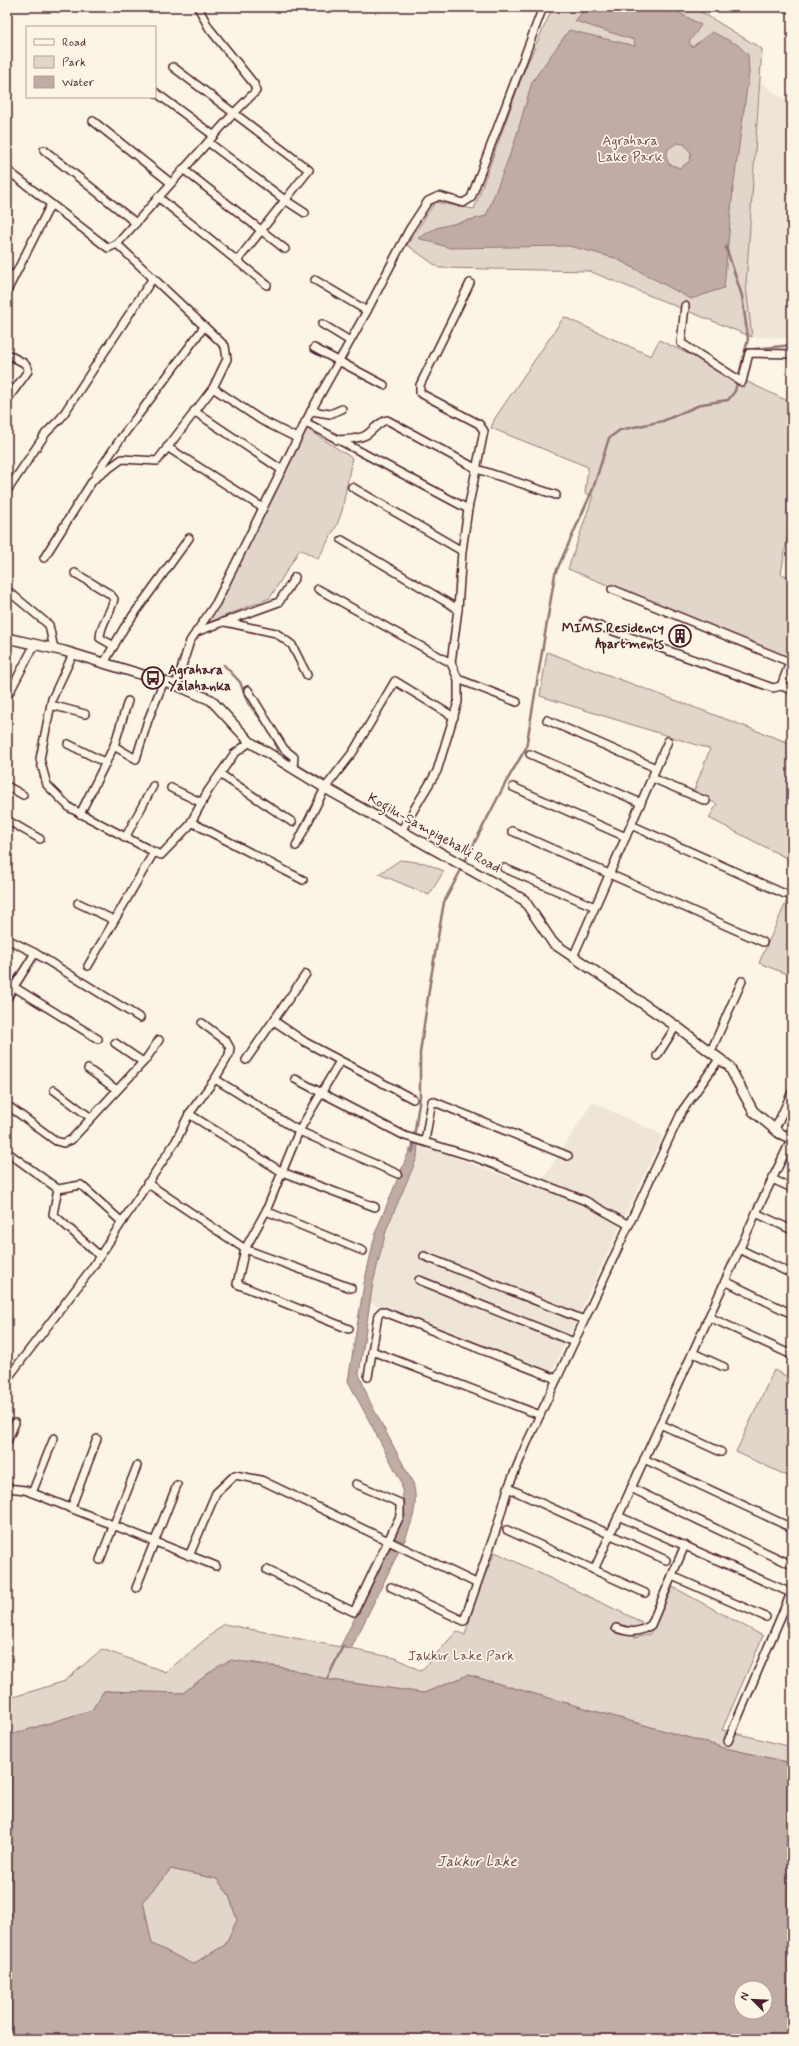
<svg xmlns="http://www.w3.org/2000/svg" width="799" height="2046" font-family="Mynerve,sans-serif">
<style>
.built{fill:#eee5d7}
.green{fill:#e2d5ca;stroke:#967a7a}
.water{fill:#c0aca5;stroke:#917474;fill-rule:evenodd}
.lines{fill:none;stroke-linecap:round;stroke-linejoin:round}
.stream{stroke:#917474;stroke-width:2.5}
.street-casing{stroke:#4a1f2b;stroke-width:10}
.secondary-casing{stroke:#4a1f2b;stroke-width:12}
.street{stroke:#fcf5e5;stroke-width:7}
.secondary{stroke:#fcf5e5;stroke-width:9}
.labels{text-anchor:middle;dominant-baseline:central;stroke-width:3.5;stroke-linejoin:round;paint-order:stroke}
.park-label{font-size:14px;fill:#704c53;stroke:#fcf5e5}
.poi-label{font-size:14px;font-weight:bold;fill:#4a1f2b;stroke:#fcf5e5;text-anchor:end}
.street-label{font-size:14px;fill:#4a1f2b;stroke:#fcf5e5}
.water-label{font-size:15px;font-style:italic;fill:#6d4950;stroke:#fcf5e5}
</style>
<rect width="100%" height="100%" fill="#fcf5e5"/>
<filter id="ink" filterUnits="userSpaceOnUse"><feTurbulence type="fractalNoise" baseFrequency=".025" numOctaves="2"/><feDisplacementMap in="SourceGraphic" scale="8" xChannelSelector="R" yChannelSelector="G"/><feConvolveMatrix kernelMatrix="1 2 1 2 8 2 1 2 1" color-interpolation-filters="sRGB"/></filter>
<g filter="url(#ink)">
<g class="built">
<polygon points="761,82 792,106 792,338 752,337 746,285"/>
<polygon points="592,1102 663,1135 552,1372 370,1303 373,1283 387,1228 417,1158 418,1143 537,1189"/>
</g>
<g class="green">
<polygon points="553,7 693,7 762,49 746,285 752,337 589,271 439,268 407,245 435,202 474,209 524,71"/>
<polygon points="564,317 651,356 659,340 792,403 792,509 781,574 792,578 792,660 568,569 593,496 585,493 588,467 491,428 495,418"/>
<polygon points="306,428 352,458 342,511 337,525 318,559 300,549 270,598 207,623 225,591"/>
<polygon points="547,652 792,744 792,861 709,818 717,804 693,793 710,749 540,696"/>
<polygon points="400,860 425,863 444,871 429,895 379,874"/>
<polygon points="792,889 792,976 759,963"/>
<polygon points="774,1370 792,1379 792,1478 736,1452"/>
<polygon points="495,1552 642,1622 634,1638 650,1634 673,1587 763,1636 722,1730 792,1747 792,1763 725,1748 468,1675 424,1693 330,1680 291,1669 249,1662 218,1666 183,1693 104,1691 92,1710 7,1736 7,1699 65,1681 102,1649 166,1672 224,1624 396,1658 421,1671 457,1631 465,1635 479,1588"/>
<polygon points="171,1869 217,1879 229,1895 237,1920 225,1945 193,1964 152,1944 143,1901"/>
</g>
<g class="water">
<path d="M 587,7 L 669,7 L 701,25 L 689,42 L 692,47 L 712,32 L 738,45 L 748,55 L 749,73 L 733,189 L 724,288 L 691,299 L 615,258 L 569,246 L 450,248 L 418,238 L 436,228 L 486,216 L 514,144 L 532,82 L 569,30 L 635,46 L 634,40 L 575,21 ZM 677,143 L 684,144 L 691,153 L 690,161 L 680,168 L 669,164 L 666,157 L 668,149 Z"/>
<path d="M 415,1143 L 418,1143 L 417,1158 L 387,1228 L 383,1243 L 373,1283 L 359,1374 L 370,1402 L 413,1483 C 419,1505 412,1522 404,1542 L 394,1538 L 405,1516 L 401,1481 L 348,1381 L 364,1284 L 376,1231 L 410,1149 L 414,1151 Z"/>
<polygon points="391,1547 399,1551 351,1649 340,1647"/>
<path d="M 232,1660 L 291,1669 L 330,1680 L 424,1693 L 468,1675 L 725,1748 L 792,1763 L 792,2039 L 7,2039 L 7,1736 L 92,1710 L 104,1691 L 183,1693 L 218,1666 ZM 171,1869 L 217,1879 L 229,1895 L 237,1920 L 225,1945 L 193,1964 L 152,1944 L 143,1901 ZM 741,1988 L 765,1988 L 765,2012 L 741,2012 Z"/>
</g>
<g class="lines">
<g class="stream">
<polyline points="671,12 677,7"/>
<polyline points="745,350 792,345"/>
<polyline points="224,665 240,682 248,703 264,723"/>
<polyline points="274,738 278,754 419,836"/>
<polyline points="464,863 506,782 526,748 555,574 593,489 609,438 620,430 663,421 702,404 728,400 735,391 748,339 742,296 726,247"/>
<polyline points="412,1152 420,1096 420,1053 430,983 444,902 462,868"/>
<polyline points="327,1679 343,1646"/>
</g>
<g class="street-casing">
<g id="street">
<polyline points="173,67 309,170 237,261"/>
<polyline points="155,92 213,135"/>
<polyline points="93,121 171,183"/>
<polyline points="208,142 285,200 305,213"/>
<polyline points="44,150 136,223"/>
<polyline points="183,169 285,249"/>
<polyline points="7,170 108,248 117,244 234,113 256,91 254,84 209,28 198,7"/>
<polyline points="158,197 267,285"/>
<polyline points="7,272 14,276"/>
<polyline points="315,280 367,311"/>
<polyline points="7,291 51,204"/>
<polyline points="685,306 681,343 742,382 749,353 792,354"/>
<polyline points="322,324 350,341"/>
<polyline points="314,348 384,385"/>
<polyline points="7,354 24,363 28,368 28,371 7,400"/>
<polyline points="213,388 261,420 297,438"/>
<polyline points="194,411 282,470"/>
<polyline points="311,411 330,414 342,409"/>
<polyline points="305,422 468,509"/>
<path d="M 337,440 C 347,439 357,440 366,435 C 374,430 377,423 387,420 L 477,469 L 556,495"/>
<polyline points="167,447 263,508"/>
<polyline points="96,475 121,438 204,327"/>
<polyline points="352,487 462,551"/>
<polyline points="7,491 46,433 61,418 153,278"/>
<polyline points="342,540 458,609"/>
<polyline points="44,558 93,480 122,459 157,461 213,388 227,359 225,346 117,244"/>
<path d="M 75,573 L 110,594 L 114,599 C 111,613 100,624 100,638 L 114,646"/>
<polyline points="318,589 451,663"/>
<polyline points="612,589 792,663"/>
<polyline points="7,590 49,625 54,649"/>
<polyline points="585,621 773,688 781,686 792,690"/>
<polyline points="225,622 276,633 292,645 307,675"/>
<polyline points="196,632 279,602 295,577"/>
<polyline points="73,654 52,699 40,759 47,785 70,808 154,852 161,855 189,826 208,791 234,754 250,742"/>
<polyline points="104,663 124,628 189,538"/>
<polyline points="458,679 517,702"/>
<polyline points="176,685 190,641 216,603 311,411 367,311 409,230 428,201 439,196 463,203 471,198 543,7"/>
<polyline points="781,686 790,662"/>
<polyline points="248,690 284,749 294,757 293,768"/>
<polyline points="7,697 35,644"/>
<polyline points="51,705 85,714"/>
<polyline points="547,720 656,768"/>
<polyline points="68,744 106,763"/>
<polyline points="114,746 128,701"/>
<polyline points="530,754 641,803"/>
<polyline points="220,774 292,822"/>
<polyline points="652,778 706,801"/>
<polyline points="7,786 23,795"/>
<polyline points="513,787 626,837"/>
<polyline points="171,788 202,803"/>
<polyline points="80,814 114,746 136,759 148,720 164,681"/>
<polyline points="7,820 40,839"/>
<polyline points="191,822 303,880"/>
<polyline points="631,825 785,894"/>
<polyline points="401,831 437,771 458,702 458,679 451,663 458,609 462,551 468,509 484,431 479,424 420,393 420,385 470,283"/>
<polyline points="512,831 763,942"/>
<polyline points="125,838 153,786"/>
<polyline points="296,846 325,788 353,752 395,681 454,717"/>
<polyline points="504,868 595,907"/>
<polyline points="78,903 114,920"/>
<polyline points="7,939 35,953 140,1018"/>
<polyline points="573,957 668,741"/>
<polyline points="88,966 154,852"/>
<polyline points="14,987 98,1039"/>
<polyline points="7,998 35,953"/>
<polyline points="274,1021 305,1042 413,1099"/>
<polyline points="115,1043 143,1062"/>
<polyline points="711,1051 742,981"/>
<polyline points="657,1056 676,1026"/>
<polyline points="246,1060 306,974"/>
<polyline points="340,1061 299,1131 266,1211 245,1249 237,1284 349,1329"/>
<polyline points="88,1069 117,1090"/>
<polyline points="215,1079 299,1131 398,1174"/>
<polyline points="295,1079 405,1136 477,1158 586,1201 629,1225"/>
<polyline points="54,1090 91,1118"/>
<polyline points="7,1105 56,1141 63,1143 71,1140 146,1059 159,1040"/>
<polyline points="189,1114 282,1172 375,1207"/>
<polyline points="775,1129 792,1092"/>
<polyline points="425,1141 432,1101 568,1156"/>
<polyline points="7,1152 58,1189 81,1185 122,1222 176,1141 189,1114 215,1079 229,1055 230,1048 226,1041 202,1023"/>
<polyline points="772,1179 792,1188"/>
<polyline points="147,1183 245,1249 351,1288"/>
<polyline points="58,1189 53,1214 100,1256"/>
<polyline points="266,1211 363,1251"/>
<polyline points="756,1213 792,1230"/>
<polyline points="739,1249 792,1274"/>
<polyline points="424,1256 584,1320"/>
<polyline points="419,1280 574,1342"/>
<polyline points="725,1281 792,1314"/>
<polyline points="709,1317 792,1355"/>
<polyline points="372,1351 540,1415"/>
<polyline points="693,1353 724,1367"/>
<polyline points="368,1377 378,1315 382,1311 557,1379"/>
<polyline points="7,1379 92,1268 122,1222"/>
<polyline points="660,1424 721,1452"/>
<polyline points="7,1442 15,1423"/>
<polyline points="644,1459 792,1528"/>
<polyline points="7,1488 25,1490 216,1566"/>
<polyline points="508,1488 666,1560"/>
<polyline points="631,1488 792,1565"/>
<polyline points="32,1493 54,1438"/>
<polyline points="71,1508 97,1439"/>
<polyline points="618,1516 791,1593 792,1590"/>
<polyline points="507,1530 645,1593"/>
<polyline points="189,1556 216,1493 235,1475 261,1480 476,1583"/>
<polyline points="100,1560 137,1466"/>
<polyline points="267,1570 354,1612 400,1516 400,1503 356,1484"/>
<polyline points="594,1570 756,1213 792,1138"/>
<polyline points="672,1576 766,1617"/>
<polyline points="391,1587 464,1621 497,1527 508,1488 526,1445 682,1111 720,1058"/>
<polyline points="136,1588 177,1485"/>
<path d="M 616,1628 C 630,1633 638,1633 651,1625 L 685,1545"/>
<polyline points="728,1741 791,1593"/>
</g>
</g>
<g class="secondary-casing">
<polyline id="secondary" points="7,638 64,651 176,685 211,700 250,742 325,788 524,900 553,943 676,1026 729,1066 753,1111 779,1133 792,1139"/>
</g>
<use href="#street" class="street"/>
<use href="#secondary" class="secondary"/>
</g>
</g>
<defs>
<g id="building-ring" transform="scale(1.15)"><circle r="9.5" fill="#fcf5e5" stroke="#4a1f2b" stroke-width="1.5"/><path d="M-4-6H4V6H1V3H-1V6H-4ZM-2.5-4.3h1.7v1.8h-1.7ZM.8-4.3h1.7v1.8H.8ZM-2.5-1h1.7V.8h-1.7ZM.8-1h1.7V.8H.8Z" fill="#4a1f2b"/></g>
<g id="bus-ring" transform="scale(1.15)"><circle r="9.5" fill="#fcf5e5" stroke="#4a1f2b" stroke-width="1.5"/><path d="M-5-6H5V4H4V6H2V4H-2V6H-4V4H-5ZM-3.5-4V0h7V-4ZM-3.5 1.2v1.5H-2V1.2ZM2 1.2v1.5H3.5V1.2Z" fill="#4a1f2b"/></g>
</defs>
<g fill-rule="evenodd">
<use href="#building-ring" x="680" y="636"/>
<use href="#bus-ring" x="153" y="678"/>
</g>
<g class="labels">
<g class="park-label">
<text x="630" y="141">Agrahara<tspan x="630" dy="16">Lake Park</tspan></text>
<text x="461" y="1656">Jakkur Lake Park</text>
</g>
<g class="poi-label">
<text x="664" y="628">MIMS Residency<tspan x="664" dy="16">Apartments</tspan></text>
<text x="168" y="670" text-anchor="start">Agrahara<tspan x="168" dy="16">Yalahanka</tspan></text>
</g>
<g class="street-label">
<text transform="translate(434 833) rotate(29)">Kogilu-Sampigehalli Road</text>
</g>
<g class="water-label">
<text x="477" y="1862">Jakkur Lake</text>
</g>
</g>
<rect width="799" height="2046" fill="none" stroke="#fcf5e5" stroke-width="24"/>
<rect x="12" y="12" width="775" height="2022" fill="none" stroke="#4a1f2b" stroke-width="1.5" filter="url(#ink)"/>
<rect x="26" y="26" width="130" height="72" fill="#fcf5e5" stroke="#b59f9b"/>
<rect x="34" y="39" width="20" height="6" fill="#fcf5e5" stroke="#b59f9b"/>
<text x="62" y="46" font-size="12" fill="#4a1f2b">Road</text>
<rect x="34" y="56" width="20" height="12" fill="#e2d5ca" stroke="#b59f9b"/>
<text x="62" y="66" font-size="12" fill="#4a1f2b">Park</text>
<rect x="34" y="76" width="20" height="12" fill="#c0aca5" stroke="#b59f9b"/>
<text x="62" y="86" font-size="12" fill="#4a1f2b">Water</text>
<g transform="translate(753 2000) rotate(294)"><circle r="19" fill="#fcf5e5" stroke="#b59f9b"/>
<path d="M0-3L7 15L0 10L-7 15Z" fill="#4a1f2b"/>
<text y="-6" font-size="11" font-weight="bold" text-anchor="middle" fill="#4a1f2b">N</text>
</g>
</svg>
